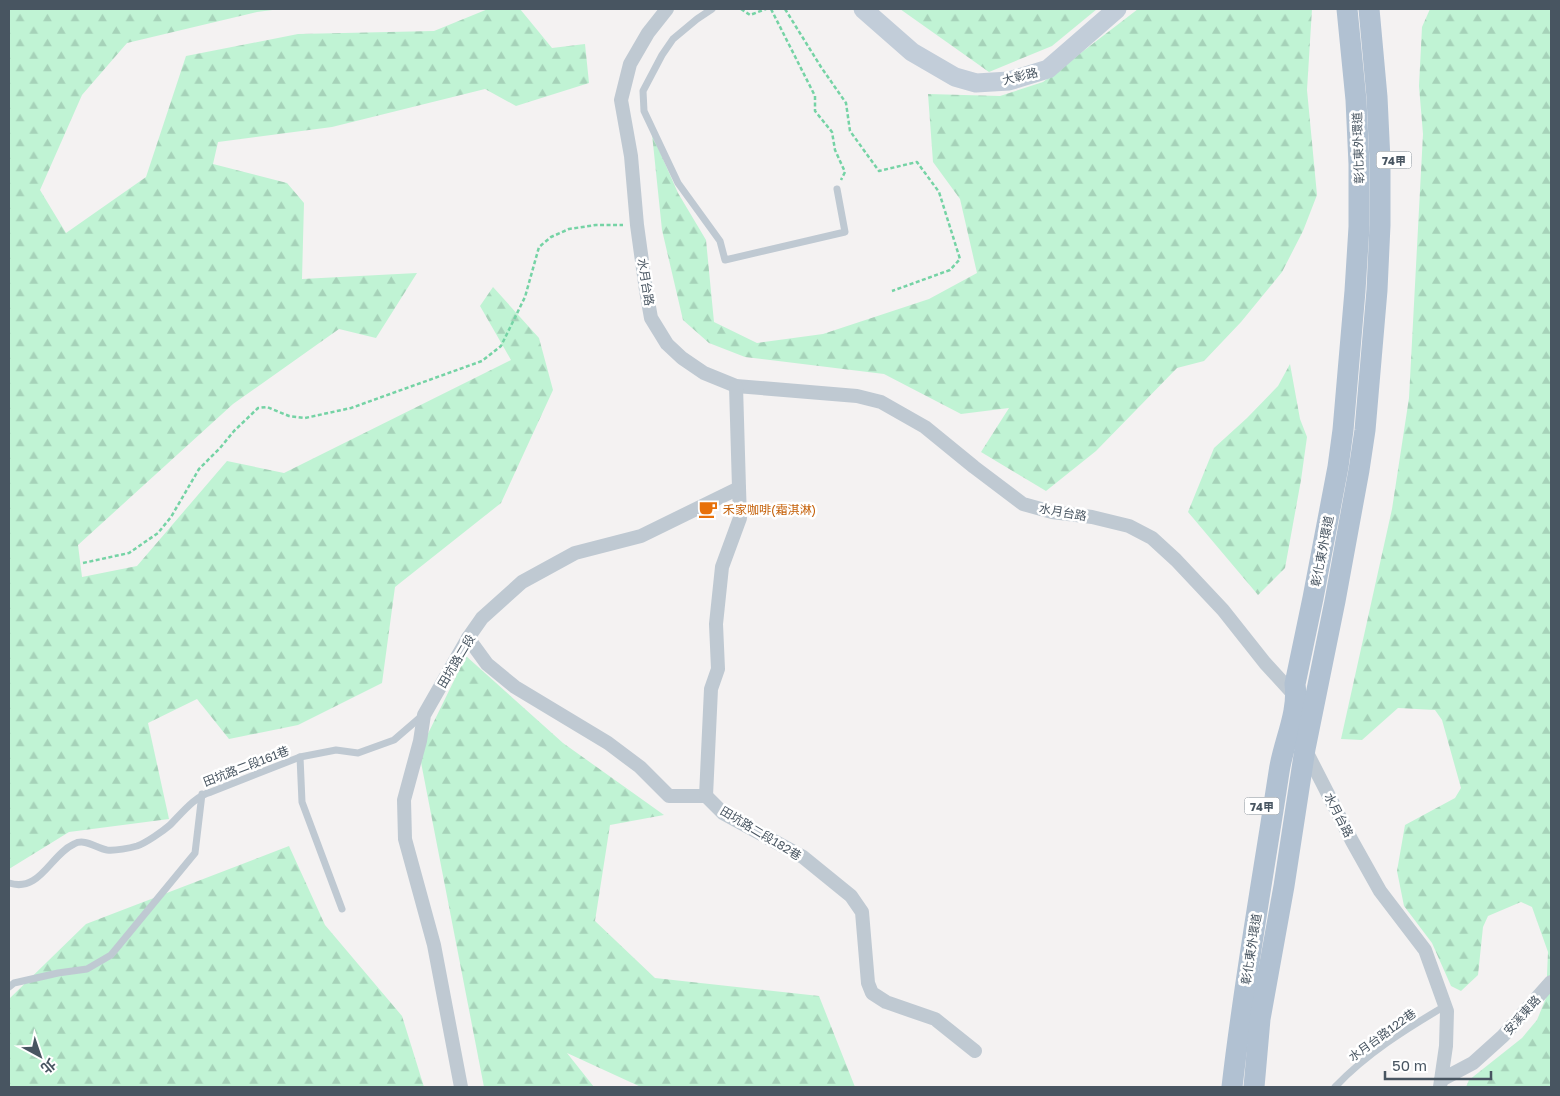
<svg xmlns="http://www.w3.org/2000/svg" width="1560" height="1096" font-family="'Golos Text','Noto Sans TC',sans-serif">
<style>
.forest{fill:url(#forest-firs)}
.lines{fill:none;stroke-linecap:round;stroke-linejoin:round}
.path{stroke:#75d3a5;stroke-width:2.5;stroke-dasharray:4 2.5;stroke-linecap:butt}
.lane{stroke:#bfc9d2;stroke-width:7}
.street{stroke:#bfc9d2;stroke-width:14}
.secondary{stroke:#c2cdd9;stroke-width:19}
.primary{stroke:#b1c1d2;stroke-width:21}
.labels{text-anchor:middle;dominant-baseline:central;stroke-width:5;stroke-linejoin:round;paint-order:stroke}
.shield{fill:#fff;stroke:#7f8890;stroke-width:1}
.shield-label{font-size:11px;font-weight:bold;fill:#485561}
.street-label{font-size:12px;fill:#485561;stroke:#fff}
.food-label{font-size:12px;fill:#c56008;stroke:#fff;text-anchor:start}
</style>
<defs>
<pattern id="forest-firs" width="22" height="20" patternUnits="userSpaceOnUse" patternTransform="scale(1.25)"><rect width="22" height="20" fill="#c0f3d4"/><path d="M5 1l3.5 6h-7zM16 11l3.5 6h-7z" fill="#a6d2b9"/></pattern>
</defs>
<rect width="100%" height="100%" fill="#f4f2f2"/>
<g class="forest">
<polygon points="9,9 280,9 257,12 127,43 82,95 40,190 66,233 146,177 186,56 298,34 434,31 488,9 520,9 552,48 585,44 589,83 516,106 485,89 332,127 218,142 213,164 287,183 304,203 302,279 417,273 376,338 339,329 233,404 78,545 82,577 137,566 227,461 284,473 511,360 480,306 493,287 539,338 553,390 501,503 395,587 382,683 298,725 229,739 197,699 148,723 169,819 69,832 9,869"/>
<polygon points="900,9 1097,9 1052,46 989,72"/>
<polygon points="1138,9 1312,9 1307,90 1317,195 1303,231 1282,272 1241,322 1204,361 1177,368 1096,451 1046,491 981,452 1009,408 961,414 884,374 745,357 709,343 683,320 662,230 652,134 678,193 706,240 714,322 757,343 823,334 929,299 977,273 960,199 933,162 928,94 1000,96 1043,82"/>
<polygon points="1430,9 1551,9 1551,1087 1466,1087 1469,1080 1522,1038 1537,1020 1546,998 1548,952 1532,907 1521,902 1488,916 1483,927 1478,975 1461,991 1451,986 1432,943 1404,906 1397,871 1405,825 1455,798 1461,788 1442,720 1435,710 1398,708 1362,740 1341,739 1392,509 1409,398 1423,134 1419,86 1422,27"/>
<polygon points="1290,364 1300,419 1307,437 1301,480 1285,568 1258,595 1188,512 1214,448 1247,418 1278,386"/>
<polygon points="466,656 563,743 664,815 610,825 595,921 655,978 819,996 855,1087 641,1087 567,1053 594,1087 484,1087 419,752"/>
<polygon points="289,846 325,925 402,1016 424,1087 9,1087 9,999 86,924"/>
</g>
<g class="lines">
<g class="path">
<polyline points="741,9 750,15 766,9"/>
<polyline points="771,9 815,96 815,111 832,132 835,150 845,172 841,180"/>
<polyline points="785,9 821,67 846,103 850,131 879,171 917,162 939,192 960,259 950,270 892,291"/>
<polyline points="83,563 129,553 158,533 171,517 199,469 220,448 234,431 258,408 267,407 289,416 305,418 351,408 482,361 501,346 525,297 539,247 551,237 569,229 596,225 623,225"/>
</g>
<g class="lane">
<polyline points="712,9 697,19 673,39 662,55 643,91 644,111 678,183 720,241 725,260 845,232 837,189"/>
<polyline points="300,757 302,802 342,909"/>
<path d="M 9,883 C 40,893 50,855 74,844 C 85,838 96,848 107,850 C 115,851 130,848 137,846 C 146,843 163,831 170,825 C 182,813 195,796 211,792 L 300,757 L 336,750 L 358,753 L 394,740 L 423,715"/>
<polyline points="9,987 14,983 58,973 87,969 111,955 195,853 202,794"/>
<path d="M 1335,1087 C 1366,1054 1406,1029 1445,1006"/>
</g>
<g class="street">
<polyline points="667,9 648,33 630,64 621,100 631,156 637,225 646,290 651,318 667,344 682,358 704,373 736,386 857,396 881,402 925,427 974,467 1023,504 1052,512 1092,517 1129,526 1152,538 1176,560 1223,610 1265,663 1297,698"/>
<polyline points="468,638 487,664 515,687 608,743 640,767 669,796 706,796 723,813 803,857 851,896 862,912 868,983 872,993 886,1002 935,1019 975,1051"/>
<polyline points="1305,749 1352,841 1380,891 1425,950 1447,1011 1446,1046 1440,1087"/>
<polyline points="706,796 711,689 718,669 716,624 722,567 740,518 739,488"/>
<polyline points="1441,1080 1473,1063 1503,1036 1551,982"/>
<polyline points="461,1087 434,945 405,839 404,800 420,741 424,715 468,638 482,618 522,582 575,553 641,536 739,488 736,386"/>
</g>
<polyline class="secondary" points="863,9 912,52 955,77 976,83 1009,81 1048,69 1117,9"/>
<g class="primary">
<path d="M 1232,1087 C 1244,982 1263,877 1279,772 C 1283,743 1299,713 1295,684 L 1313,598 L 1338,467 L 1343,430 L 1355,291 L 1359,227 L 1359,164 L 1356,100 L 1347,9"/>
<polyline points="1254,1087 1260,1019 1284,886 1305,749 1335,601 1359,470 1365,430 1377,290 1380,225 1380,161 1377,97 1369,9"/>
</g>
</g>
<defs>
<g id="cafe-bare" transform="scale(1.5)"><path d="M-5.5-4.5H6V0H3Q3 3.5 0 3.5H-2.5Q-5.5 3.5-5.5 0ZM3-3.2v2h1.7v-2ZM-6 4.5H4V6H-6Z" fill="#e8710a" stroke="#fff" stroke-width="2.5" paint-order="stroke"/></g>
</defs>
<g fill-rule="evenodd">
<use href="#cafe-bare" x="708" y="509"/>
</g>
<g class="labels">
<g class="shield">
<rect x="1376.5" y="151.5" width="35" height="17" rx="4"/>
<rect x="1244.5" y="797.5" width="35" height="17" rx="4"/>
</g>
<g class="shield-label">
<text x="1394" y="160">74甲</text>
<text x="1262" y="806">74甲</text>
</g>
<g class="street-label">
<text transform="translate(1020 76) rotate(-14)">大彰路</text>
<text transform="translate(1358 148) rotate(-92)">彰化東外環道</text>
<text transform="translate(646 282) rotate(81)">水月台路</text>
<text transform="translate(1063 512) rotate(10)">水月台路</text>
<text transform="translate(1322 551) rotate(-79)">彰化東外環道</text>
<text transform="translate(456 661) rotate(-59)">田坑路二段</text>
<text transform="translate(246 766) rotate(-21)">田坑路二段161巷</text>
<text transform="translate(1339 815) rotate(63)">水月台路</text>
<text transform="translate(761 833) rotate(31)">田坑路二段182巷</text>
<text transform="translate(1251 949) rotate(-81)">彰化東外環道</text>
<text transform="translate(1522 1015) rotate(-48)">安溪東路</text>
<text transform="translate(1382 1035) rotate(-36)">水月台路122巷</text>
</g>
<g class="food-label">
<text x="723" y="509">禾家咖啡(霜淇淋)</text>
</g>
</g>
<rect width="1560" height="1096" fill="none" stroke="#485561" stroke-width="20"/>
<g transform="translate(40 1056) rotate(140)" stroke="#ffffff" stroke-width="4" paint-order="stroke">
<path d="M0-4L9 19L0 12L-9 19Z" fill="#485561"/>
<text y="-8" font-size="14" font-weight="bold" text-anchor="middle" fill="#485561">北</text>
</g>
<path d="M1385 1071v8h106v-8" fill="none" stroke="#485561" stroke-width="2.5"/>
<text x="1392" y="1071" font-size="15" fill="#485561" stroke="#ffffff" stroke-width="4" paint-order="stroke">50 m</text>
</svg>
